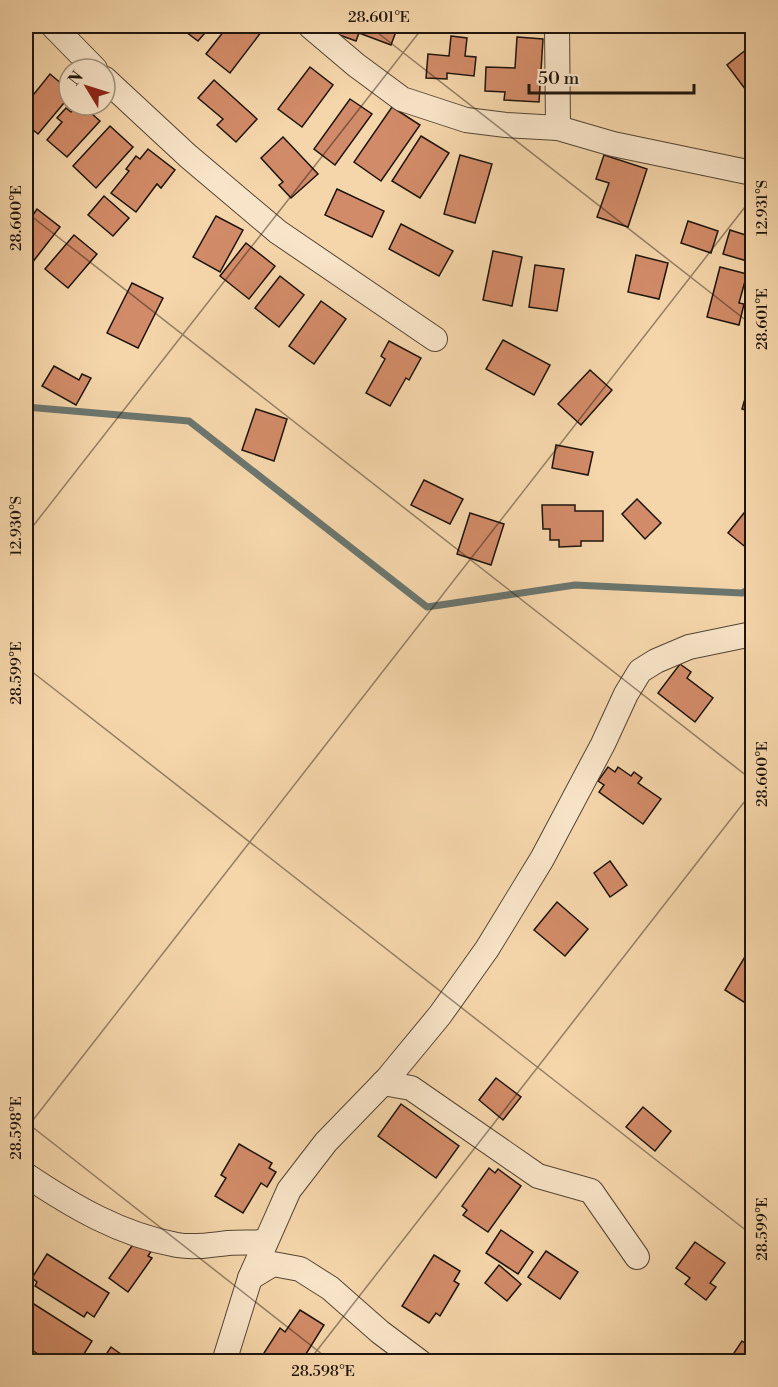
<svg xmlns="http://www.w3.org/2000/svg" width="778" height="1387" font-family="'Libre Bodoni',serif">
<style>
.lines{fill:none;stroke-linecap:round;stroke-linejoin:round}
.stream{stroke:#6b766f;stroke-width:7}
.building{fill:#d28b68;stroke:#1e140d;stroke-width:1.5}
.street-casing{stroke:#544434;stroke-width:26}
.street{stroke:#f8e4c8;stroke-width:24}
.ticks{fill:none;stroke:#1e140d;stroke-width:1.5;stroke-opacity:0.45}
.neatline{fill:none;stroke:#1e140d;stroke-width:2}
.ticks-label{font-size:15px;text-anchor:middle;fill:#1e140d}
</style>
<rect width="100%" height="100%" fill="#f5d6aa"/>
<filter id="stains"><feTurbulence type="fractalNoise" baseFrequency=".00333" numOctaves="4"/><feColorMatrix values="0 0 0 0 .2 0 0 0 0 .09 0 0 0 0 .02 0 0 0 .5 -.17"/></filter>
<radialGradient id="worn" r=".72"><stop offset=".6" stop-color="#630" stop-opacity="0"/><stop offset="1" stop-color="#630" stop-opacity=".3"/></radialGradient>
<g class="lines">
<polyline class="stream" points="26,407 189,421 427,607 575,585 742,593 752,588"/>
</g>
<g class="building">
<polygon points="178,26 211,26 198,41"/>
<polygon points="228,26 255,26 262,31 230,73 206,54"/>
<polygon points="337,26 398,26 391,45 359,33 356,41 334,33"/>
<polygon points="451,36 467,38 465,56 476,57 474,76 447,73 447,79 426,78 428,54 449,56"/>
<polygon points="517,37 543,39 539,102 504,100 505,92 485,91 486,67 515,68"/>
<polygon points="752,45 752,84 746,90 727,65"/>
<polygon points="310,67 333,85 302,127 278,109"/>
<polygon points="50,74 69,90 69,97 38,134 26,124 26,104"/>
<polygon points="214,80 257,119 236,142 217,125 223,119 198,98"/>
<polygon points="350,99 372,114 335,165 314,149"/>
<polygon points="77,105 82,105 100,121 67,157 47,140 62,122 57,118 66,108 71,112"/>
<polygon points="392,107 420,125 381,181 354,162"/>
<polygon points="110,126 133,147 96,188 73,166"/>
<polygon points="421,136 449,153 420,198 392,181"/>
<polygon points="283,137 318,174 291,198 279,185 283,182 261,158"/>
<polygon points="148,149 175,170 161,188 157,184 136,212 111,193 129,171 126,169 136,156 140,159"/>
<polygon points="460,155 492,164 475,223 444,214"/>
<polygon points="604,155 647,169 628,227 597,217 609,183 596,179"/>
<polygon points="337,189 384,211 372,237 325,215"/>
<polygon points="104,196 129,218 113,236 88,215"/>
<polygon points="37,209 60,227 28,268 26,266 26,225"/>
<polygon points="216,216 243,230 220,272 193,257"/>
<polygon points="688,221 718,231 711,253 681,243"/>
<polygon points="401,224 453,251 439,276 389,249"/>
<polygon points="730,230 752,237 747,261 723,254"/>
<polygon points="74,235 97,254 68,288 45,269"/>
<polygon points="246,243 275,266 249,299 220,276"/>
<polygon points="493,251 522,257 512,306 483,300"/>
<polygon points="636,255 668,263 659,299 628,292"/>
<polygon points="535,265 564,269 557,311 529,307"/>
<polygon points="720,267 747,274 739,303 744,304 739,325 707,317"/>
<polygon points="280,276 304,295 279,327 255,308"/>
<polygon points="132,283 163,298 138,348 107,333"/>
<polygon points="321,301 346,319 314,364 289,346"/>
<polygon points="503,340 550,365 534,395 486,369"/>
<polygon points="389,341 421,358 409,380 406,378 390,406 366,393 385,359 381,356"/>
<polygon points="54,366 79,380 82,374 91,378 76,405 42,386"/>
<polygon points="590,370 612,390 581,425 558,404"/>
<polygon points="749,385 752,386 752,412 742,409"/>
<polygon points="256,409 287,419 274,461 242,450"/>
<polygon points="556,445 593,452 588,475 552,468"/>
<polygon points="424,480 463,499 450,524 411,505"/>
<polygon points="637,499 661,523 645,539 622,514"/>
<polygon points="752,503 752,544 748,549 728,533"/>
<polygon points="542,505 575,505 575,511 603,511 603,541 581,541 581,546 559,547 559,540 550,540 550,529 543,529"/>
<polygon points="470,513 504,524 491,565 457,554"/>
<polygon points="680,664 691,672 687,678 713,698 695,722 658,693"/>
<polygon points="608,767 615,772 618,767 631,776 634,772 642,778 638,783 661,799 643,824 599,792 604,785 598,781"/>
<polygon points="610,861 627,885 610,897 594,873"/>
<polygon points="557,902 588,929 565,956 534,930"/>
<polygon points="752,945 752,1002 750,1006 725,990"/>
<polygon points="496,1078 521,1097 503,1120 479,1100"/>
<polygon points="401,1104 459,1146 436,1178 378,1136"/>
<polygon points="643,1107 671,1131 655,1151 626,1127"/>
<polygon points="239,1144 272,1163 269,1168 276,1172 267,1187 261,1183 243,1213 215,1196 226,1178 221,1175"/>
<polygon points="489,1168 495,1173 498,1169 521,1186 488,1232 463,1215 467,1210 462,1206"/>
<polygon points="501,1230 533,1252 518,1274 486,1253"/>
<polygon points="137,1239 152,1250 148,1256 152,1258 128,1292 109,1278"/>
<polygon points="695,1242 725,1263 710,1283 716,1287 706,1300 685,1284 690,1278 676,1268"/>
<polygon points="546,1251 578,1272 560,1299 528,1277"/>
<polygon points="47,1254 109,1293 94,1317 87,1312 84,1317 35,1286 37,1282 32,1278"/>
<polygon points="434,1255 460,1271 454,1281 459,1284 440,1316 436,1313 429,1323 402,1306"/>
<polygon points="499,1265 521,1284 507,1301 485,1283"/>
<polygon points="26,1299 92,1341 79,1362 60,1362 54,1358 50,1362 26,1346"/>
<polygon points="300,1310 324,1325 301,1362 271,1362 273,1359 264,1353 280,1328 285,1332"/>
<polygon points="742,1341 752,1348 752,1362 728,1362"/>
<polygon points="111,1347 132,1362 101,1362"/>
</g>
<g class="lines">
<g class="street-casing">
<g id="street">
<polyline points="53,26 95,69"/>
<polyline points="310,26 356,65 402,99 466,120 506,125 558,128 613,144 752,173"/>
<polyline points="557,26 558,128"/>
<polyline points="105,79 188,156 278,232 435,339"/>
<polyline points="383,1083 411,1088 538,1176 591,1191 637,1257"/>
<path d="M 26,1175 C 72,1206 121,1235 177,1245 C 194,1248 210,1245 228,1243 C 240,1242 252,1243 265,1242"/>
<polyline points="250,1278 273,1264 300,1269 330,1288 380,1332 420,1362"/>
<polyline points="224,1362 250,1278 289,1190 326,1142 388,1078 440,1015 487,949 542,859 603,744 626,694 640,671 656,661 689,647 752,634"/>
</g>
</g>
<use href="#street" class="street"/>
</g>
<path class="ticks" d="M 369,26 L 752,325M 26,212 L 752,780M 26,535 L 424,26M 26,667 L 752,1235M 26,1122 L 332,1362M 26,1129 L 752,198M 308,1362 L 752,792"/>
<rect width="778" height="1387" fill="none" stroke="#f5d6aa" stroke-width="66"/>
<g transform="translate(87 87) rotate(308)"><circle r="28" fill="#f8e4c8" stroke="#a1917d" stroke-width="1.5"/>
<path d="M0-4.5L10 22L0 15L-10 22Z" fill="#8f2418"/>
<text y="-9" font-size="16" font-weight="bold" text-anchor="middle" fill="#1e140d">N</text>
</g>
<path d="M529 84v9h165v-9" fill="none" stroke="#1e140d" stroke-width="3"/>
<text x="538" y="84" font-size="18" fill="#1e140d" stroke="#f8e4c8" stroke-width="4.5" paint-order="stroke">50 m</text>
<rect x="33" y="33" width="712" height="1321" class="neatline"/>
<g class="ticks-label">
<text x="379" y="22">28.601°E</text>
<text transform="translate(762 208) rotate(-90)" y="5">12.931°S</text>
<text transform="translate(16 218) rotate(-90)" y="5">28.600°E</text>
<text transform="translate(762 319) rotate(-90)" y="5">28.601°E</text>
<text transform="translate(16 526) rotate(-90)" y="5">12.930°S</text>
<text transform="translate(16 673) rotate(-90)" y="5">28.599°E</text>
<text transform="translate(762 774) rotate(-90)" y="5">28.600°E</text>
<text transform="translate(16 1128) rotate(-90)" y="5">28.598°E</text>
<text transform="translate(762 1229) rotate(-90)" y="5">28.599°E</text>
<text x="323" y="1376">28.598°E</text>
</g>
<rect width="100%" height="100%" filter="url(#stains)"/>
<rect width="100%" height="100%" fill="url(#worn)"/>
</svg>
